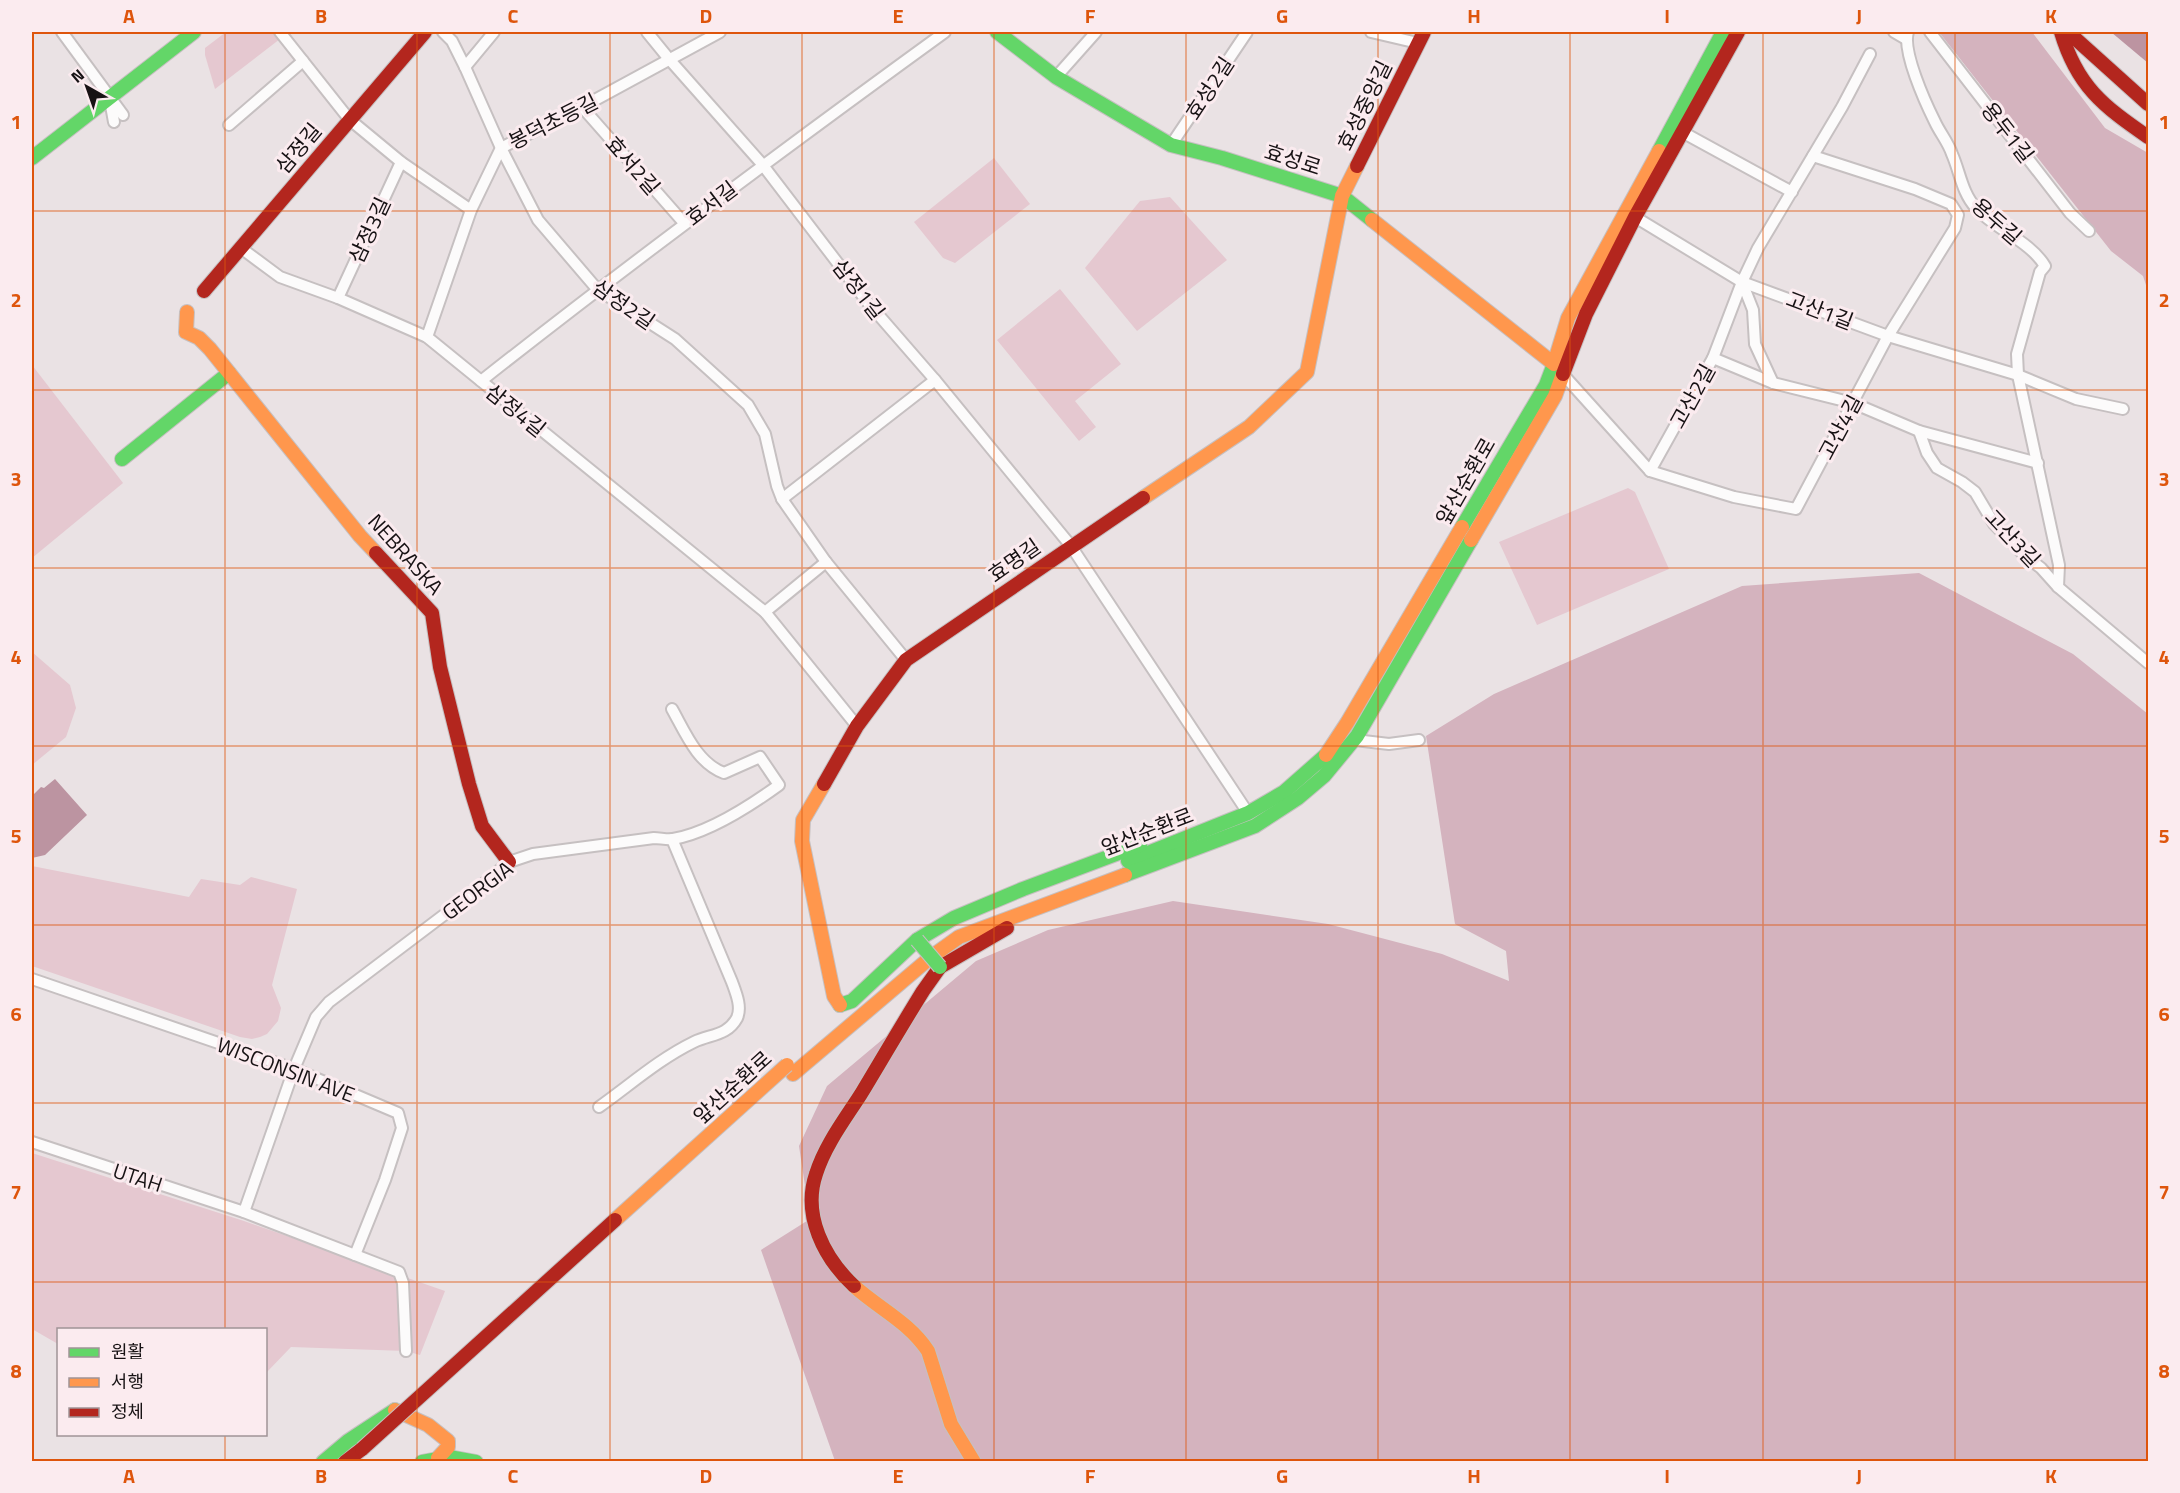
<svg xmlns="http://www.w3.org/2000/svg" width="2180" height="1493" font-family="'Titillium Web','Noto Sans KR',sans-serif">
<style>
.green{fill:#e5c8d0}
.forest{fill:#d4b3be}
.water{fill:#bc94a1}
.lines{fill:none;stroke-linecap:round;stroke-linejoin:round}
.street-casing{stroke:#c6c0c1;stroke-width:14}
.fast-casing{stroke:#c6c0c1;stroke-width:16}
.slow-casing{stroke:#c6c0c1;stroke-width:16}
.jam-casing{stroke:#c6c0c1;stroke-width:16}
.street{stroke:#fcfbfb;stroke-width:10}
.fast{stroke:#63d668;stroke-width:14}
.slow{stroke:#ff974d;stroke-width:14}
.jam{stroke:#b3261e;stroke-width:14}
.fast-bridge-casing{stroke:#c6c0c1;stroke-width:16;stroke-linecap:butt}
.slow-bridge-casing{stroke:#c6c0c1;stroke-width:16;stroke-linecap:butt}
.jam-bridge-casing{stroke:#c6c0c1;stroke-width:16;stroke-linecap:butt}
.fast-bridge{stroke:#63d668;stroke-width:14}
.slow-bridge{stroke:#ff974d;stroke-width:14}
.jam-bridge{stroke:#b3261e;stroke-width:14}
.grid{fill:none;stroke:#de550c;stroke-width:1.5;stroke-opacity:0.55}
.labels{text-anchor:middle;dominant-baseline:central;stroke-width:6;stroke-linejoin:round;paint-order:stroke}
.street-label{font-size:21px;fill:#171214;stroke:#fbebef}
.neatline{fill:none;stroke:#de550c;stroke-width:2}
.grid-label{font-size:20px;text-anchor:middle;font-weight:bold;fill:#de550c}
</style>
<rect width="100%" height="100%" fill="#eae2e4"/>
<g class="green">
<polygon points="226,32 289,32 215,89 205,55 205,48"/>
<polygon points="994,158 1030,204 955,263 943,258 914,222"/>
<polygon points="1170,197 1227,260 1137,331 1085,268 1140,201"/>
<polygon points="1060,289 1121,364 1075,401 1096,427 1079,441 997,340"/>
<polygon points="32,365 123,483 32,558"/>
<polygon points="1628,488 1635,492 1669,569 1537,625 1499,542"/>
<polygon points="32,652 70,685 76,708 66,737 32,765"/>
<polygon points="32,866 189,897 201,879 240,885 251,877 297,889 272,985 281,1008 278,1021 267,1034 260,1037 252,1039 240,1037 32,966"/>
<polygon points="32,1153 244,1221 445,1291 420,1355 406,1351 291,1347 266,1373 266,1330 58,1330 58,1344 32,1329"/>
</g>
<g class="forest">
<polygon points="1939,32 2032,32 2105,128 2148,153 2148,291 2143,276 2111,251"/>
<polygon points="1919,573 2073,654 2148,714 2148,1461 835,1461 761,1250 810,1219 799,1146 827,1086 976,961 1048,930 1173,901 1328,924 1442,954 1509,981 1506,951 1455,924 1426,736 1494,694 1742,586"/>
</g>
<g class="water">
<polygon points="2111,32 2148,32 2148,63"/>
<polygon points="55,779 87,815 45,855 32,858 32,796 41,787 44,788"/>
</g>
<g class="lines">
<g class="street-casing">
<g id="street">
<polyline points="62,32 123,115"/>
<polyline points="280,32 349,119 401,162 471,210"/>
<polyline points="443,32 452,41 465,67 501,148 538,220 597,289 675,339 748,405 765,434 777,486 782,499 826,562 906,660"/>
<polyline points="647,32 669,59 762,164 869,304 935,380 1071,546 1248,813"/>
<polyline points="1371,32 1418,43"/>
<polyline points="1894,32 1906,39"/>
<path d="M 1908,32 C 1902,51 1925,102 1935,122 C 1940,133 1948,142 1952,154 C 1960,172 1962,193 1976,208 C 1996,230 2029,240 2045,266 L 2040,272 L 2017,354 L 2018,375 L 2059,565 L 2058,587"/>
<polyline points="1930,32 2070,213 2089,231"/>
<polyline points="465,67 494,32"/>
<polyline points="1056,77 1096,32"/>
<polyline points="110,100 114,122"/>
<polyline points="582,107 684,223"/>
<polyline points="229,125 303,61"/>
<polyline points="1684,133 1792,192"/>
<polyline points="1171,145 1247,32"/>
<polyline points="1635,217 1742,282 1888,336 2018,375 2076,399 2123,409"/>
<polyline points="241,248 280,277 338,298 427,337 765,612 857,726"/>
<polyline points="1742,282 1753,310 1755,344 1773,383"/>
<polyline points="338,298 401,162"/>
<polyline points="427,337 471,210 501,148 582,107 720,32"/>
<polyline points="1713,358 1773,383 1853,403 1919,431 2038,463"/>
<polyline points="1560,371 1650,471"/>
<path d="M 481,381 C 633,261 788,146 945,32"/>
<polyline points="1919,431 1927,453 1937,468 1962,482 1975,492 1994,524 2024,555 2041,568 2058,587 2148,663"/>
<polyline points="1650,471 1734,497 1796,509 1888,336 1955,228 1958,215 1951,204 1915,189 1813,156"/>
<polyline points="1650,471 1713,358 1742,282 1758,248 1842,107 1870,54"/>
<polyline points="782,499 935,380"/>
<polyline points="765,612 826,562"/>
<polyline points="1355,740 1389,744 1419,740"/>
<polyline points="32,979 294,1069 398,1113 402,1128 385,1180 355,1255"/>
<path d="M 599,1107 C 630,1085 659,1059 694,1042 C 711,1034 727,1036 737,1018 C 742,1007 736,993 732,982 L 672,839"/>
<polyline points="32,1142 244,1212 399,1272 403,1283 406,1351"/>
<path d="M 244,1212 L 294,1069 L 316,1017 L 329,1002 L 469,896 L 509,862 L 533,854 L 654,838 C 660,838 667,840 673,839 C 708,833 750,806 779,785 L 760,757 L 724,773 C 697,763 685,732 672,709"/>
</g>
</g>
<g class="fast-casing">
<g id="fast">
<polyline points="997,32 1056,77 1171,145 1222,158 1342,196 1372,220"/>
<polyline points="1659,151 1723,32"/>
<polyline points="32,158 194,32"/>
<polyline points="122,459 229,373"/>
<polyline points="1462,527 1546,385 1554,364"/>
<polyline points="1128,861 1248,813 1284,792 1326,755"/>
<polyline points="1125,875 1255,826 1298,798 1324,776 1357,736 1471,540"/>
<polyline points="840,1005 852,1001 917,940 954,918 1023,889 1140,845"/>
<polyline points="323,1462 348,1441 395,1410"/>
<polyline points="422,1462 449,1457 476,1462"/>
</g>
</g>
<g class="slow-casing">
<g id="slow">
<polyline points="1372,220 1554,364 1568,318 1659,151"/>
<polyline points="187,312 186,332 199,338 210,349 360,536 376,553"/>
<polyline points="1143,498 1249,427 1307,372 1342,196 1357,166"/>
<polyline points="1471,540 1555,396 1563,374"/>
<polyline points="1326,755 1347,723 1462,527"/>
<polyline points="824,784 803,820 802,841 834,996 840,1005"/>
<polyline points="793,1074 931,957 959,937 1125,875"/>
<path d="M 854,1286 C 878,1308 909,1322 928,1351 L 951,1424 L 974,1462"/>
<polyline points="395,1410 428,1425 448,1441 448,1447 438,1458"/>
</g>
</g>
<g class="jam-casing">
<g id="jam">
<path d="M 2061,32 C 2077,86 2103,106 2148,137"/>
<polyline points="2068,32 2148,104"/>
<polyline points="1357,166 1424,32"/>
<polyline points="204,291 425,32"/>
<polyline points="1563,374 1586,314 1635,217 1738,32"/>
<polyline points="376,553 432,613 440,667 469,784 482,826 509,862"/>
<polyline points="824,784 857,726 906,660 1143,498"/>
<polyline points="940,967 1007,928"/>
<path d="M 854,1286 C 824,1258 802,1215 816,1174 C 825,1145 845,1119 861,1094 C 882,1059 902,1025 923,991 L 940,967"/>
<polyline points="345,1462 362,1449"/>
</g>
</g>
<use href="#street" class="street"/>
<use href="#fast" class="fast"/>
<use href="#slow" class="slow"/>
<use href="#jam" class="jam"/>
<g class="fast-bridge-casing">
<polyline id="fast-bridge" points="917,940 940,967"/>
</g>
<g class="slow-bridge-casing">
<polyline id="slow-bridge" points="615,1220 787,1065"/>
</g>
<g class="jam-bridge-casing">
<polyline id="jam-bridge" points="362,1449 615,1220"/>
</g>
<use href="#fast-bridge" class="fast-bridge"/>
<use href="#slow-bridge" class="slow-bridge"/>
<use href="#jam-bridge" class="jam-bridge"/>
</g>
<path class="grid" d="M 225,32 L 225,1330M 417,32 L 417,1462M 610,32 L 610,1462M 802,32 L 802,1462M 994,32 L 994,1462M 1186,32 L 1186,1462M 1378,32 L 1378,1462M 1570,32 L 1570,1462M 1763,32 L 1763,1462M 1955,32 L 1955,1462M 32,211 L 2148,211M 32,390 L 2148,390M 32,568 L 2148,568M 32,746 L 2148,746M 32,925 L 2148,925M 32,1103 L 2148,1103M 32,1282 L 2148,1282M 225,1434 L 225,1462"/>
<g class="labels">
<g class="street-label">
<text transform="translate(1209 88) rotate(-57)">효성2길</text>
<text transform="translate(1364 105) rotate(-64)">효성중앙길</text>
<text transform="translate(553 121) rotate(-27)">봉덕초등길</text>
<text transform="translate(2008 132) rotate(52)">용두1길</text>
<text transform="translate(298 148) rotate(-50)">삼정길</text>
<text transform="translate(1293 159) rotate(18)">효성로</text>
<text transform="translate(633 165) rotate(49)">효서2길</text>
<text transform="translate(711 203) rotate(-37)">효서길</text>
<text transform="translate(1997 221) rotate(41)">용두길</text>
<text transform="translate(369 230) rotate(-65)">삼정3길</text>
<text transform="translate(859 289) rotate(52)">삼정1길</text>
<text transform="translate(624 304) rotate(35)">삼정2길</text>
<text transform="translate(1820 310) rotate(21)">고산1길</text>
<text transform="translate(1692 396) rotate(-61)">고산2길</text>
<text transform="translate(516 410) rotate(39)">삼정4길</text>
<text transform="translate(1840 427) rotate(-62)">고산4길</text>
<text transform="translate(1465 481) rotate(-60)">앞산순환로</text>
<text transform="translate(2013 538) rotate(47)">고산3길</text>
<text transform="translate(406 554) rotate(48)">NEBRASKA</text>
<text transform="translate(1014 560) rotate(-35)">효명길</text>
<text transform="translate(1147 831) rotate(-21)">앞산순환로</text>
<text transform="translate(477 890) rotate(-37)">GEORGIA</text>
<text transform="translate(286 1069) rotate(21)">WISCONSIN AVE</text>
<text transform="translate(732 1087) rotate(-42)">앞산순환로</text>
<text transform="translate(138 1177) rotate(18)">UTAH</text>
</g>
</g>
<rect width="2180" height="1493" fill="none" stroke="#fbebef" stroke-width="66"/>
<rect x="57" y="1328" width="210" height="108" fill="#fbebef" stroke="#a09497" stroke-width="1.5"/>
<rect x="69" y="1348" width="30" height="9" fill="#63d668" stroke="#a09497" stroke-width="1.5"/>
<text x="111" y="1358" font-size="18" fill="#171214">원활</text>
<rect x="69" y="1378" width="30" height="9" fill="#ff974d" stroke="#a09497" stroke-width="1.5"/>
<text x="111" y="1388" font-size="18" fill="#171214">서행</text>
<rect x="69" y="1408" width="30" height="9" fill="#b3261e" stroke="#a09497" stroke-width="1.5"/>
<text x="111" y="1418" font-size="18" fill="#171214">정체</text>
<g transform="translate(87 87) rotate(320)" stroke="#fbebef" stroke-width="4.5" paint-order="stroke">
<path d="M0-4.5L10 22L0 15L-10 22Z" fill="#171214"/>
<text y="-9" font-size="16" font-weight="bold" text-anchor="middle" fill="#171214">N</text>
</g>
<rect x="33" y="33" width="2114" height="1427" class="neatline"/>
<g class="grid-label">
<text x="129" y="23">A</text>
<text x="321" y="23">B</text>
<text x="513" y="23">C</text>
<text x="706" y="23">D</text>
<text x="898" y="23">E</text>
<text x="1090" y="23">F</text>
<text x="1282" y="23">G</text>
<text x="1474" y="23">H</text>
<text x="1667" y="23">I</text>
<text x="1859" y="23">J</text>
<text x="2051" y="23">K</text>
<text x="16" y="129">1</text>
<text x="2164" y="129">1</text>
<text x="16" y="307">2</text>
<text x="2164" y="307">2</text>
<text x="16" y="486">3</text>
<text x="2164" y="486">3</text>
<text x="16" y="664">4</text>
<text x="2164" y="664">4</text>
<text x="16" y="843">5</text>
<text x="2164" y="843">5</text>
<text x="16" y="1021">6</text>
<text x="2164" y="1021">6</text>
<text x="16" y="1199">7</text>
<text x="2164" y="1199">7</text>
<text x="16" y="1378">8</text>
<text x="2164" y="1378">8</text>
<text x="129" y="1483">A</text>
<text x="321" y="1483">B</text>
<text x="513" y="1483">C</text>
<text x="706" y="1483">D</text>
<text x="898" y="1483">E</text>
<text x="1090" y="1483">F</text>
<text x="1282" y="1483">G</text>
<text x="1474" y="1483">H</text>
<text x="1667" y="1483">I</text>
<text x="1859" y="1483">J</text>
<text x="2051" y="1483">K</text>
</g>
</svg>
